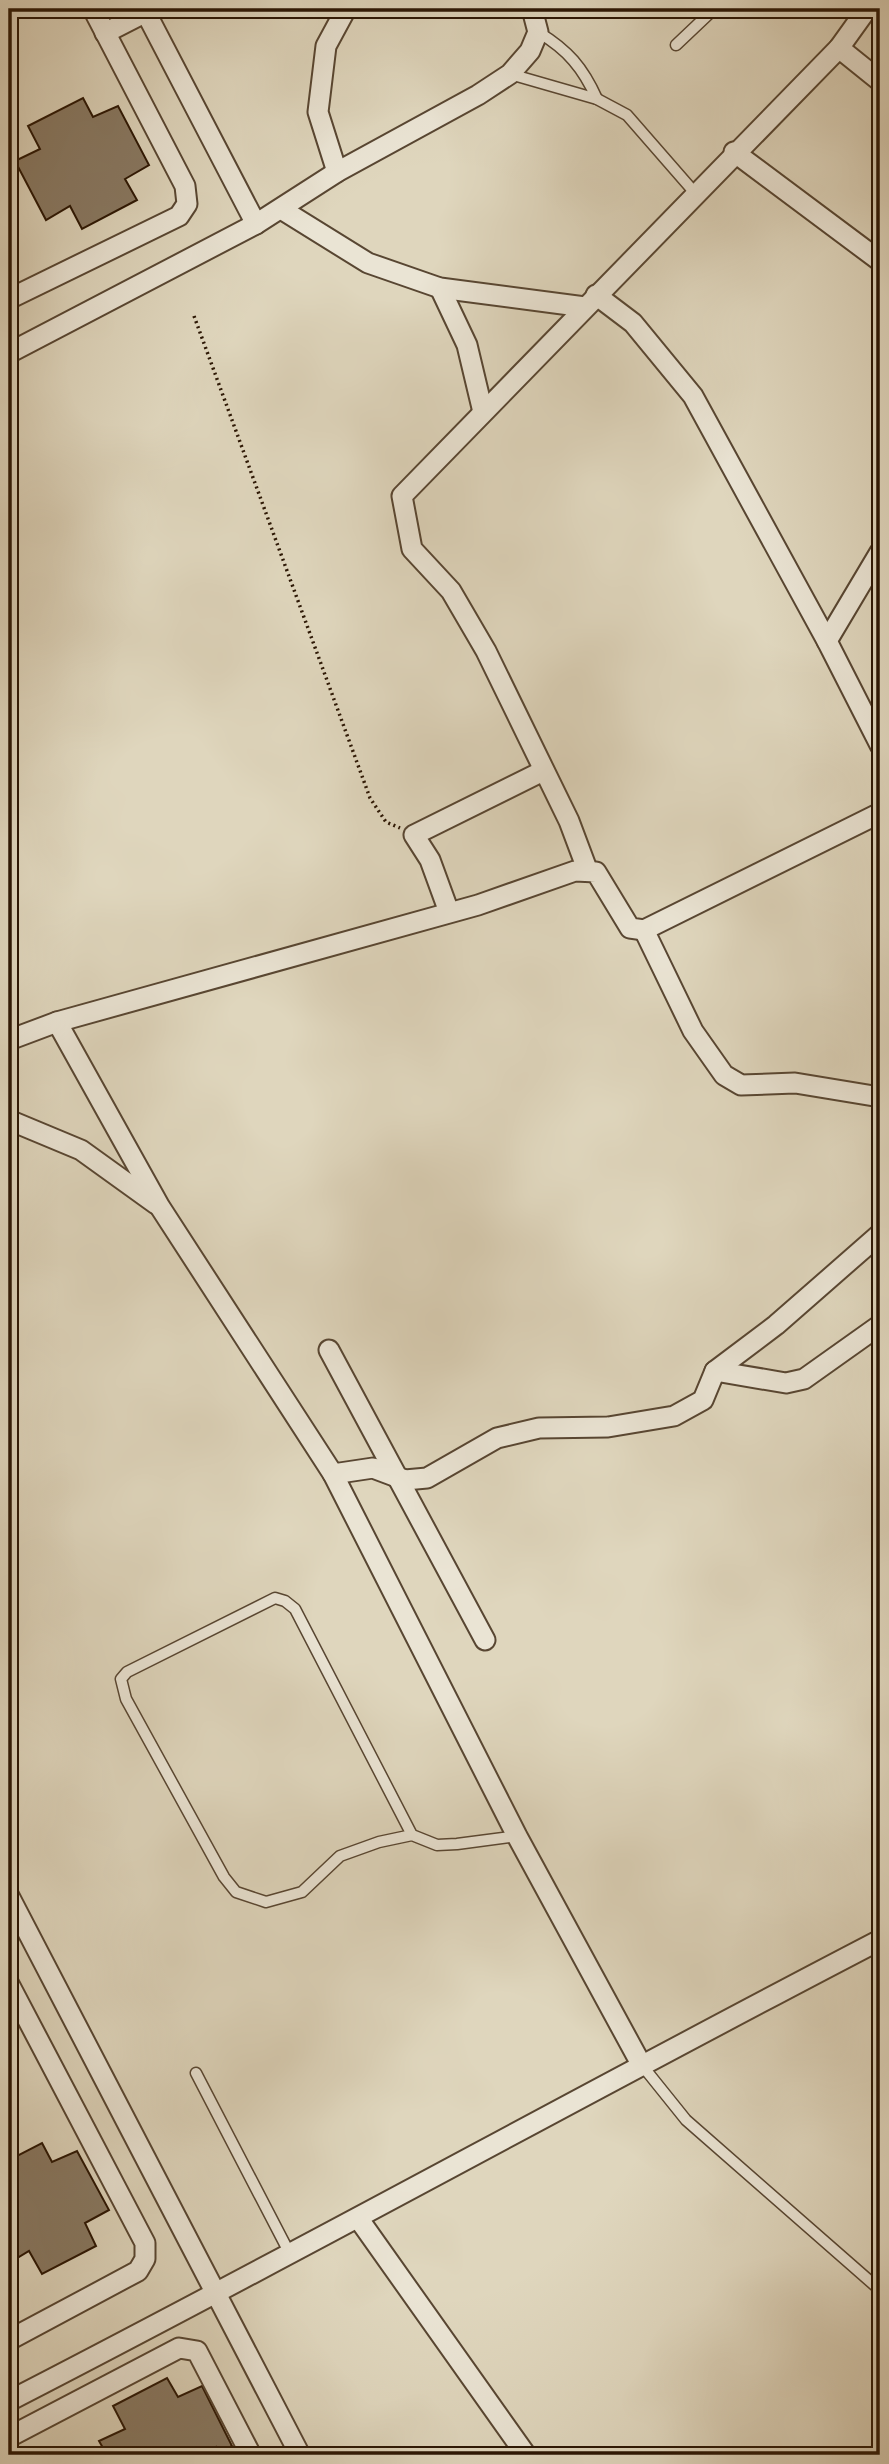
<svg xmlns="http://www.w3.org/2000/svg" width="889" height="2464" font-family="'Libre Caslon Text',serif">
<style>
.building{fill:#897a64;stroke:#2b1604;stroke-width:2}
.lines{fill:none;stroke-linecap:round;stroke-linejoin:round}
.lane-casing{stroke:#584632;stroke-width:13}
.street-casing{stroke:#584632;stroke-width:23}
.path{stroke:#2b1604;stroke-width:3.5;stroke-dasharray:2 3.5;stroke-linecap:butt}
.lane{stroke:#eae4d4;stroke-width:10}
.street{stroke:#eae4d4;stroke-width:19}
</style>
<rect width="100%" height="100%" fill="#dfd6bd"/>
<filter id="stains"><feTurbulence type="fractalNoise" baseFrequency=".00286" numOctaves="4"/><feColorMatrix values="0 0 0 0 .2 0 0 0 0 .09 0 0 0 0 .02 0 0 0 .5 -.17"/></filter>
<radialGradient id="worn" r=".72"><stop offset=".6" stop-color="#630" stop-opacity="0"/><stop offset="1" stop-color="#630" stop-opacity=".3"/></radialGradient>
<g class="building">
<polygon points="83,98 93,117 118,106 149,165 125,179 137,200 82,229 70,206 46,220 15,161 40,149 28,126"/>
<polygon points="42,2143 52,2162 77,2151 109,2210 85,2223 96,2246 42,2274 29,2251 9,2263 9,2204 16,2200 9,2186 9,2160"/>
<polygon points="167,2378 178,2397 202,2386 232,2446 219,2453 216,2447 204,2455 107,2455 99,2441 125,2429 113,2406"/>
</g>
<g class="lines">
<g class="lane-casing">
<g id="lane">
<path d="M 538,32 C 568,50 583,68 597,99"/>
<polyline points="676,45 714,9"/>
<polyline points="510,74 597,99 627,115 695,193"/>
<polyline points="412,1835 295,1609 285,1601 275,1598 127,1672 121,1679 126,1699 224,1877 236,1892 266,1902 302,1892 340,1856 379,1842 412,1835 437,1845 457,1844 517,1836"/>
<polyline points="641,2064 686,2120 880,2290"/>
<polyline points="196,2073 290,2254"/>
</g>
</g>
<g class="street-casing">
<g id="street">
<polyline points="144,9 256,224"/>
<polyline points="105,33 146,12"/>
<polyline points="839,48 880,81"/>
<polyline points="734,152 880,261"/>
<polyline points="337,172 318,112 326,46 346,9"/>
<polyline points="281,209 368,263 440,288 585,307"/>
<polyline points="440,288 467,345 483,412"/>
<polyline points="596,295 633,323 693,396 827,641 880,745"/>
<polyline points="9,299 179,216 187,204 185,186 93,9"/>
<polyline points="9,353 256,224 337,172 478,95 510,74 530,51 538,32 532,9"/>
<polyline points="827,641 880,552"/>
<polyline points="587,869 569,821 486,651 451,591 412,549 402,496 839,48 867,9"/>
<polyline points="449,912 430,860 414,835 543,771"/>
<polyline points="644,930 693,1031 724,1075 741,1085 795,1083 880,1097"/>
<polyline points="57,1022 160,1207 333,1474 517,1836 641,2064"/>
<polyline points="9,1040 57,1022 478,905 575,871 596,872 630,928 644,930 880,813"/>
<polyline points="9,1120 81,1150 156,1204"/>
<polyline points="329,1350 485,1640"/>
<polyline points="715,1371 786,1383 804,1379 880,1325"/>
<polyline points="333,1474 373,1468 405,1480 427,1478 497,1438 539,1428 608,1427 674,1416 703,1400 715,1371 776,1325 880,1234"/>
<polyline points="9,1896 300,2455"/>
<polyline points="9,1984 145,2243 145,2259 138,2271 9,2340"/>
<polyline points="358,2218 526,2455"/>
<path d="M 9,2401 C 301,2251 589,2091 880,1940"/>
<polyline points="9,2437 179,2348 197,2351 251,2455"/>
</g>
</g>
<polyline class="path" points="194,316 370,798 386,822 400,828"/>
<use href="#lane" class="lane"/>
<use href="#street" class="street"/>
</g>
<rect width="889" height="2464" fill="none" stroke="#dfd6bd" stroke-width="35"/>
<rect x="10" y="10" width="868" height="2443" fill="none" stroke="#2b1604" stroke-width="3.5"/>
<rect x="18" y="18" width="854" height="2429" fill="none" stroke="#2b1604" stroke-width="2"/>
<rect width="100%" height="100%" filter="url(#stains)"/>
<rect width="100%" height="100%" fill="url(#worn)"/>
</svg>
